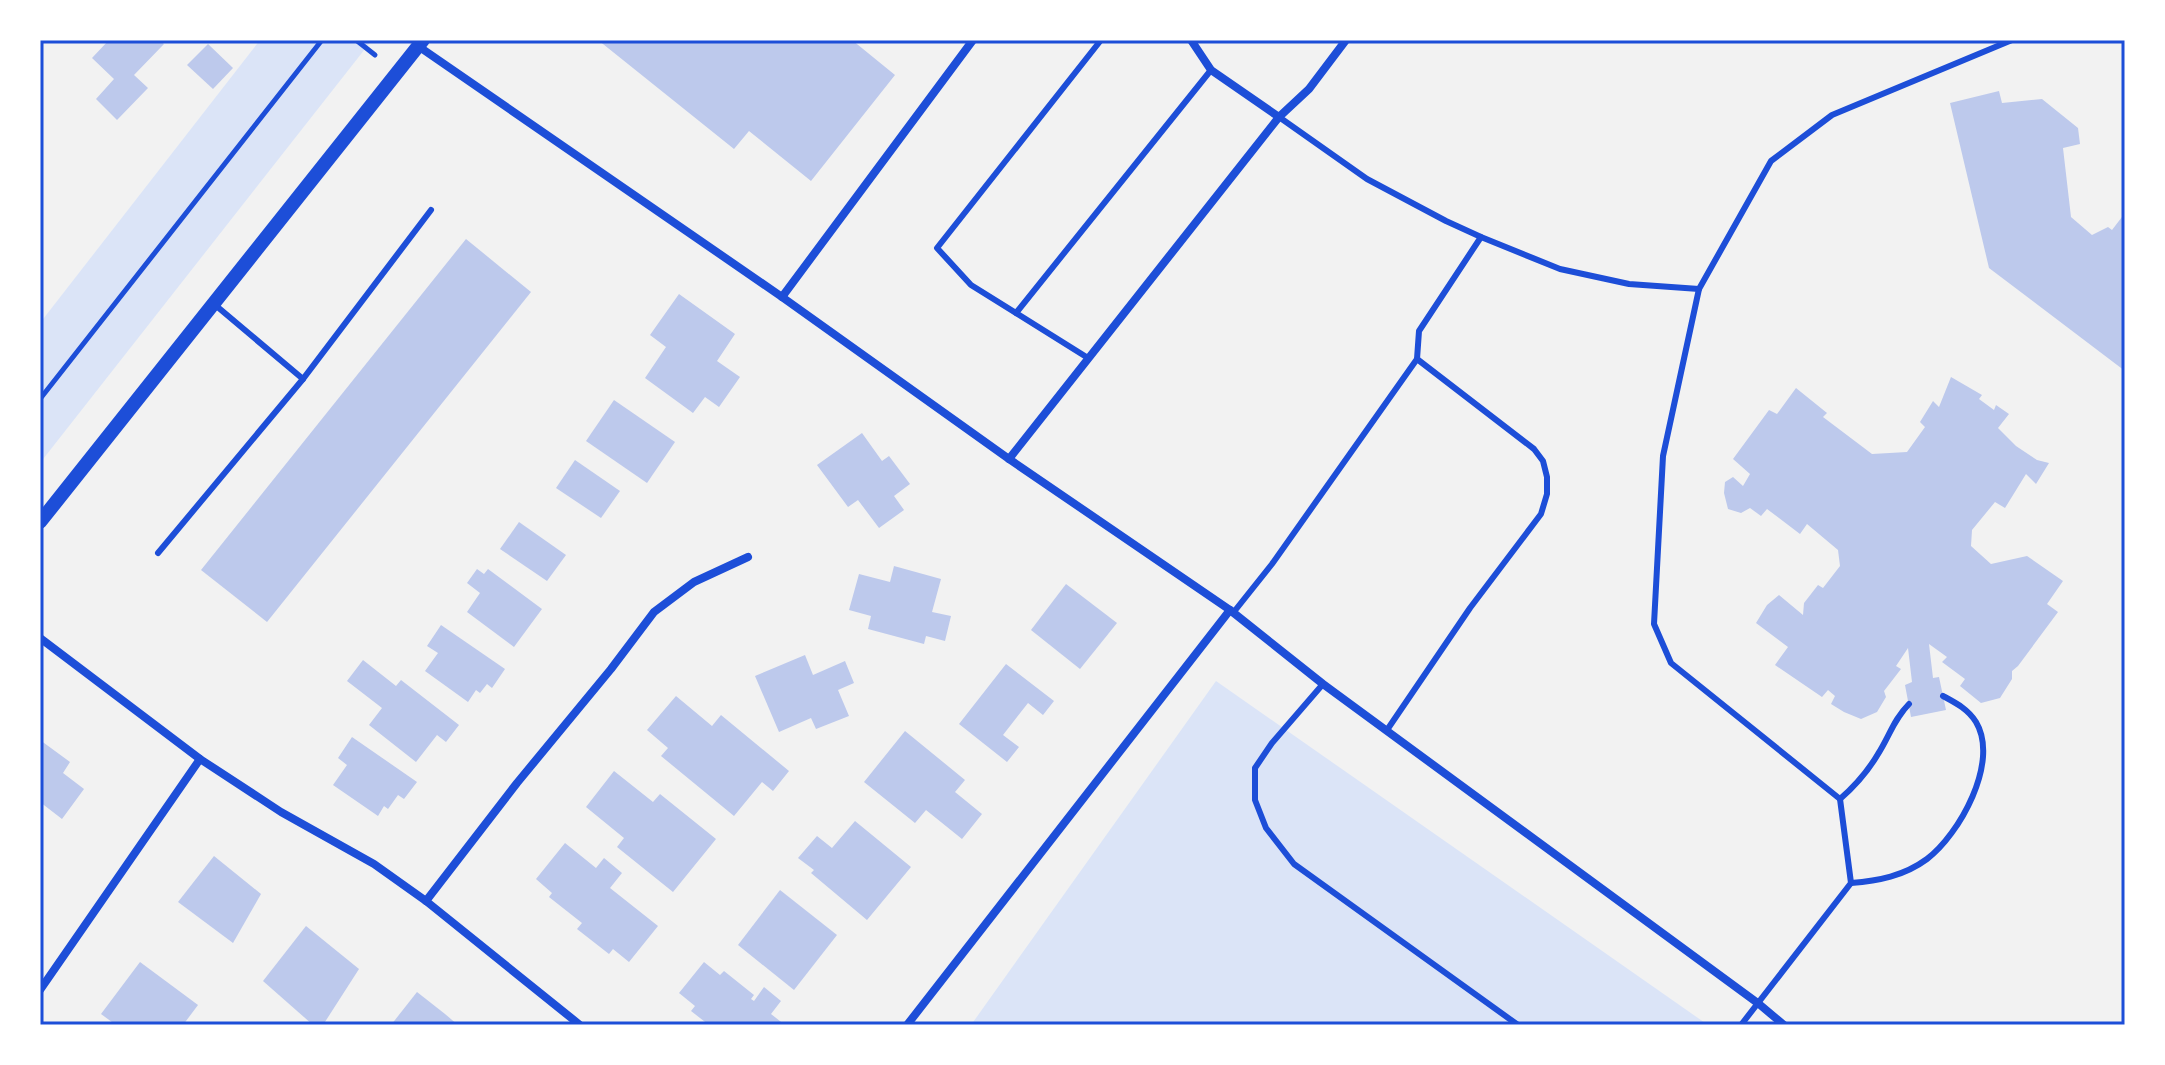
<svg xmlns="http://www.w3.org/2000/svg" width="2165" height="1065" font-family="Inter,sans-serif">
<style>
.green{fill:#dbe4f7}
.building{fill:#bdc9ec}
.lines{fill:none;stroke-linecap:round;stroke-linejoin:round}
.path{stroke:#1d4ed8;stroke-width:5}
.service{stroke:#1d4ed8;stroke-width:6}
.minor{stroke:#1d4ed8;stroke-width:8}
.tertiary{stroke:#1d4ed8;stroke-width:14}
.neatline{fill:none;stroke:#1d4ed8;stroke-width:3}
</style>
<rect width="100%" height="100%" fill="#f2f2f2"/>
<g class="green">
<polygon points="260,40 372,40 40,463 40,323"/>
<polygon points="1216,681 1708,1025 971,1025"/>
</g>
<g class="building">
<polygon points="109,40 159,40 164,44 134,75 148,88 117,120 96,99 114,79 92,58"/>
<polygon points="598,40 852,40 895,75 811,181 749,131 734,149"/>
<polygon points="208,44 233,68 213,89 187,65"/>
<polygon points="1999,91 2002,103 2042,99 2078,128 2080,144 2063,148 2071,217 2092,235 2108,227 2112,230 2125,213 2125,371 1989,268 1950,103"/>
<polygon points="466,239 531,292 267,622 201,570"/>
<polygon points="679,294 735,334 717,361 740,377 719,407 705,397 693,413 645,378 666,347 650,335"/>
<polygon points="1951,377 1982,395 1979,399 1994,410 1996,405 2009,414 1998,428 2016,446 2037,460 2049,463 2036,484 2026,474 2005,508 1995,502 1972,530 1971,546 1991,564 2027,556 2063,581 2047,604 2058,612 2018,666 2012,671 2012,679 2000,698 1981,703 1960,686 1965,679 1942,662 1947,657 1929,644 1933,678 1939,677 1946,710 1911,717 1905,685 1912,682 1908,648 1896,666 1901,669 1884,691 1886,697 1877,712 1861,719 1844,712 1831,704 1835,696 1828,690 1822,697 1775,665 1788,647 1756,623 1767,605 1779,595 1803,615 1804,603 1818,585 1823,588 1840,566 1838,550 1807,524 1800,534 1767,509 1761,516 1750,508 1741,513 1728,509 1724,493 1725,482 1733,477 1743,486 1750,474 1733,459 1769,410 1777,414 1796,388 1827,413 1823,417 1872,454 1907,452 1925,427 1920,422 1933,401 1939,407"/>
<polygon points="614,400 675,442 647,483 586,441"/>
<polygon points="862,433 882,461 889,456 910,484 894,496 904,510 879,528 858,500 848,507 817,465"/>
<polygon points="575,460 620,491 601,518 556,488"/>
<polygon points="519,522 566,555 547,581 500,549"/>
<polygon points="894,566 941,579 932,612 951,616 945,641 926,636 924,644 868,629 871,616 849,610 859,574 890,582"/>
<polygon points="477,569 484,574 488,569 542,609 514,647 467,612 480,593 467,583"/>
<polygon points="1066,584 1117,623 1080,669 1031,630"/>
<polygon points="441,625 505,669 492,688 487,684 480,693 476,690 468,702 425,671 438,653 427,646"/>
<polygon points="805,655 813,675 845,661 854,683 838,690 849,716 816,729 811,718 779,732 755,676"/>
<polygon points="363,660 396,686 401,680 459,725 446,742 437,735 416,762 369,725 382,708 347,681"/>
<polygon points="1006,664 1054,701 1043,715 1028,703 1003,735 1019,747 1007,762 959,724"/>
<polygon points="676,696 712,726 721,715 789,771 773,791 762,782 734,816 661,756 668,748 647,730"/>
<polygon points="905,731 965,780 955,792 982,814 962,839 926,810 915,823 864,782"/>
<polygon points="352,737 417,782 404,799 398,795 388,809 384,806 378,816 333,785 347,765 338,758"/>
<polygon points="40,740 70,762 63,773 84,789 62,819 40,802"/>
<polygon points="614,771 653,802 660,794 716,839 673,892 617,847 624,838 586,807"/>
<polygon points="855,821 911,867 867,920 811,873 814,870 798,858 817,836 832,848"/>
<polygon points="565,843 596,868 604,858 622,873 610,888 658,926 629,962 613,949 609,954 577,929 582,923 549,897 552,893 536,879"/>
<polygon points="214,856 261,894 233,943 178,902"/>
<polygon points="780,890 837,935 794,990 738,945"/>
<polygon points="306,926 359,969 323,1025 313,1025 263,981"/>
<polygon points="140,962 198,1005 183,1025 116,1025 101,1014"/>
<polygon points="704,962 720,975 724,971 754,995 751,999 754,1001 764,987 781,1001 771,1014 785,1025 709,1025 691,1011 695,1006 679,993"/>
<polygon points="417,992 445,1014 458,1025 391,1025"/>
</g>
<g class="lines">
<g class="path">
<polyline points="356,40 375,55"/>
<polyline points="40,399 322,40"/>
</g>
<g class="service">
<polyline points="1279,117 1367,179 1446,221 1481,237 1560,269 1629,284 1699,289"/>
<polyline points="214,304 303,379 431,210"/>
<polyline points="1016,313 1211,70"/>
<polyline points="1088,358 971,285 937,248 1101,40"/>
<polyline points="1417,359 1419,331 1481,237"/>
<polyline points="158,553 303,379"/>
<polyline points="1233,613 1272,564 1417,359 1534,449 1543,461 1547,477 1547,494 1541,514 1470,608 1387,730"/>
<polyline points="1323,684 1272,743 1255,768 1255,800 1266,828 1294,864 1518,1025"/>
<path d="M 1840,799 C 1855,786 1868,771 1878,754 C 1889,737 1894,719 1909,704"/>
<path d="M 1851,883 C 1878,881 1904,876 1927,859 C 1959,835 2000,762 1976,722 C 1968,709 1956,703 1943,696"/>
<polyline points="1741,1025 1851,883 1840,799 1671,663 1654,624 1663,456 1699,289 1771,161 1832,115 2012,40"/>
</g>
<g class="minor">
<polyline points="1191,40 1211,70 1279,117 1309,89 1346,40"/>
<polyline points="418,46 782,297 1009,459 1230,610 1323,684 1759,1004 1784,1025"/>
<polyline points="782,297 973,40"/>
<polyline points="1009,459 1279,117"/>
<polyline points="40,638 200,759 281,812 374,864 426,901 580,1025"/>
<polyline points="426,901 517,783 611,669 654,612 694,582 748,557"/>
<polyline points="40,990 200,759"/>
<polyline points="907,1025 1230,610"/>
</g>
<polyline class="tertiary" points="40,522 423,40"/>
</g>
<rect width="2165" height="1065" fill="none" stroke="#ffffff" stroke-width="84"/>
<rect x="42" y="42" width="2081" height="981" class="neatline"/>
</svg>
